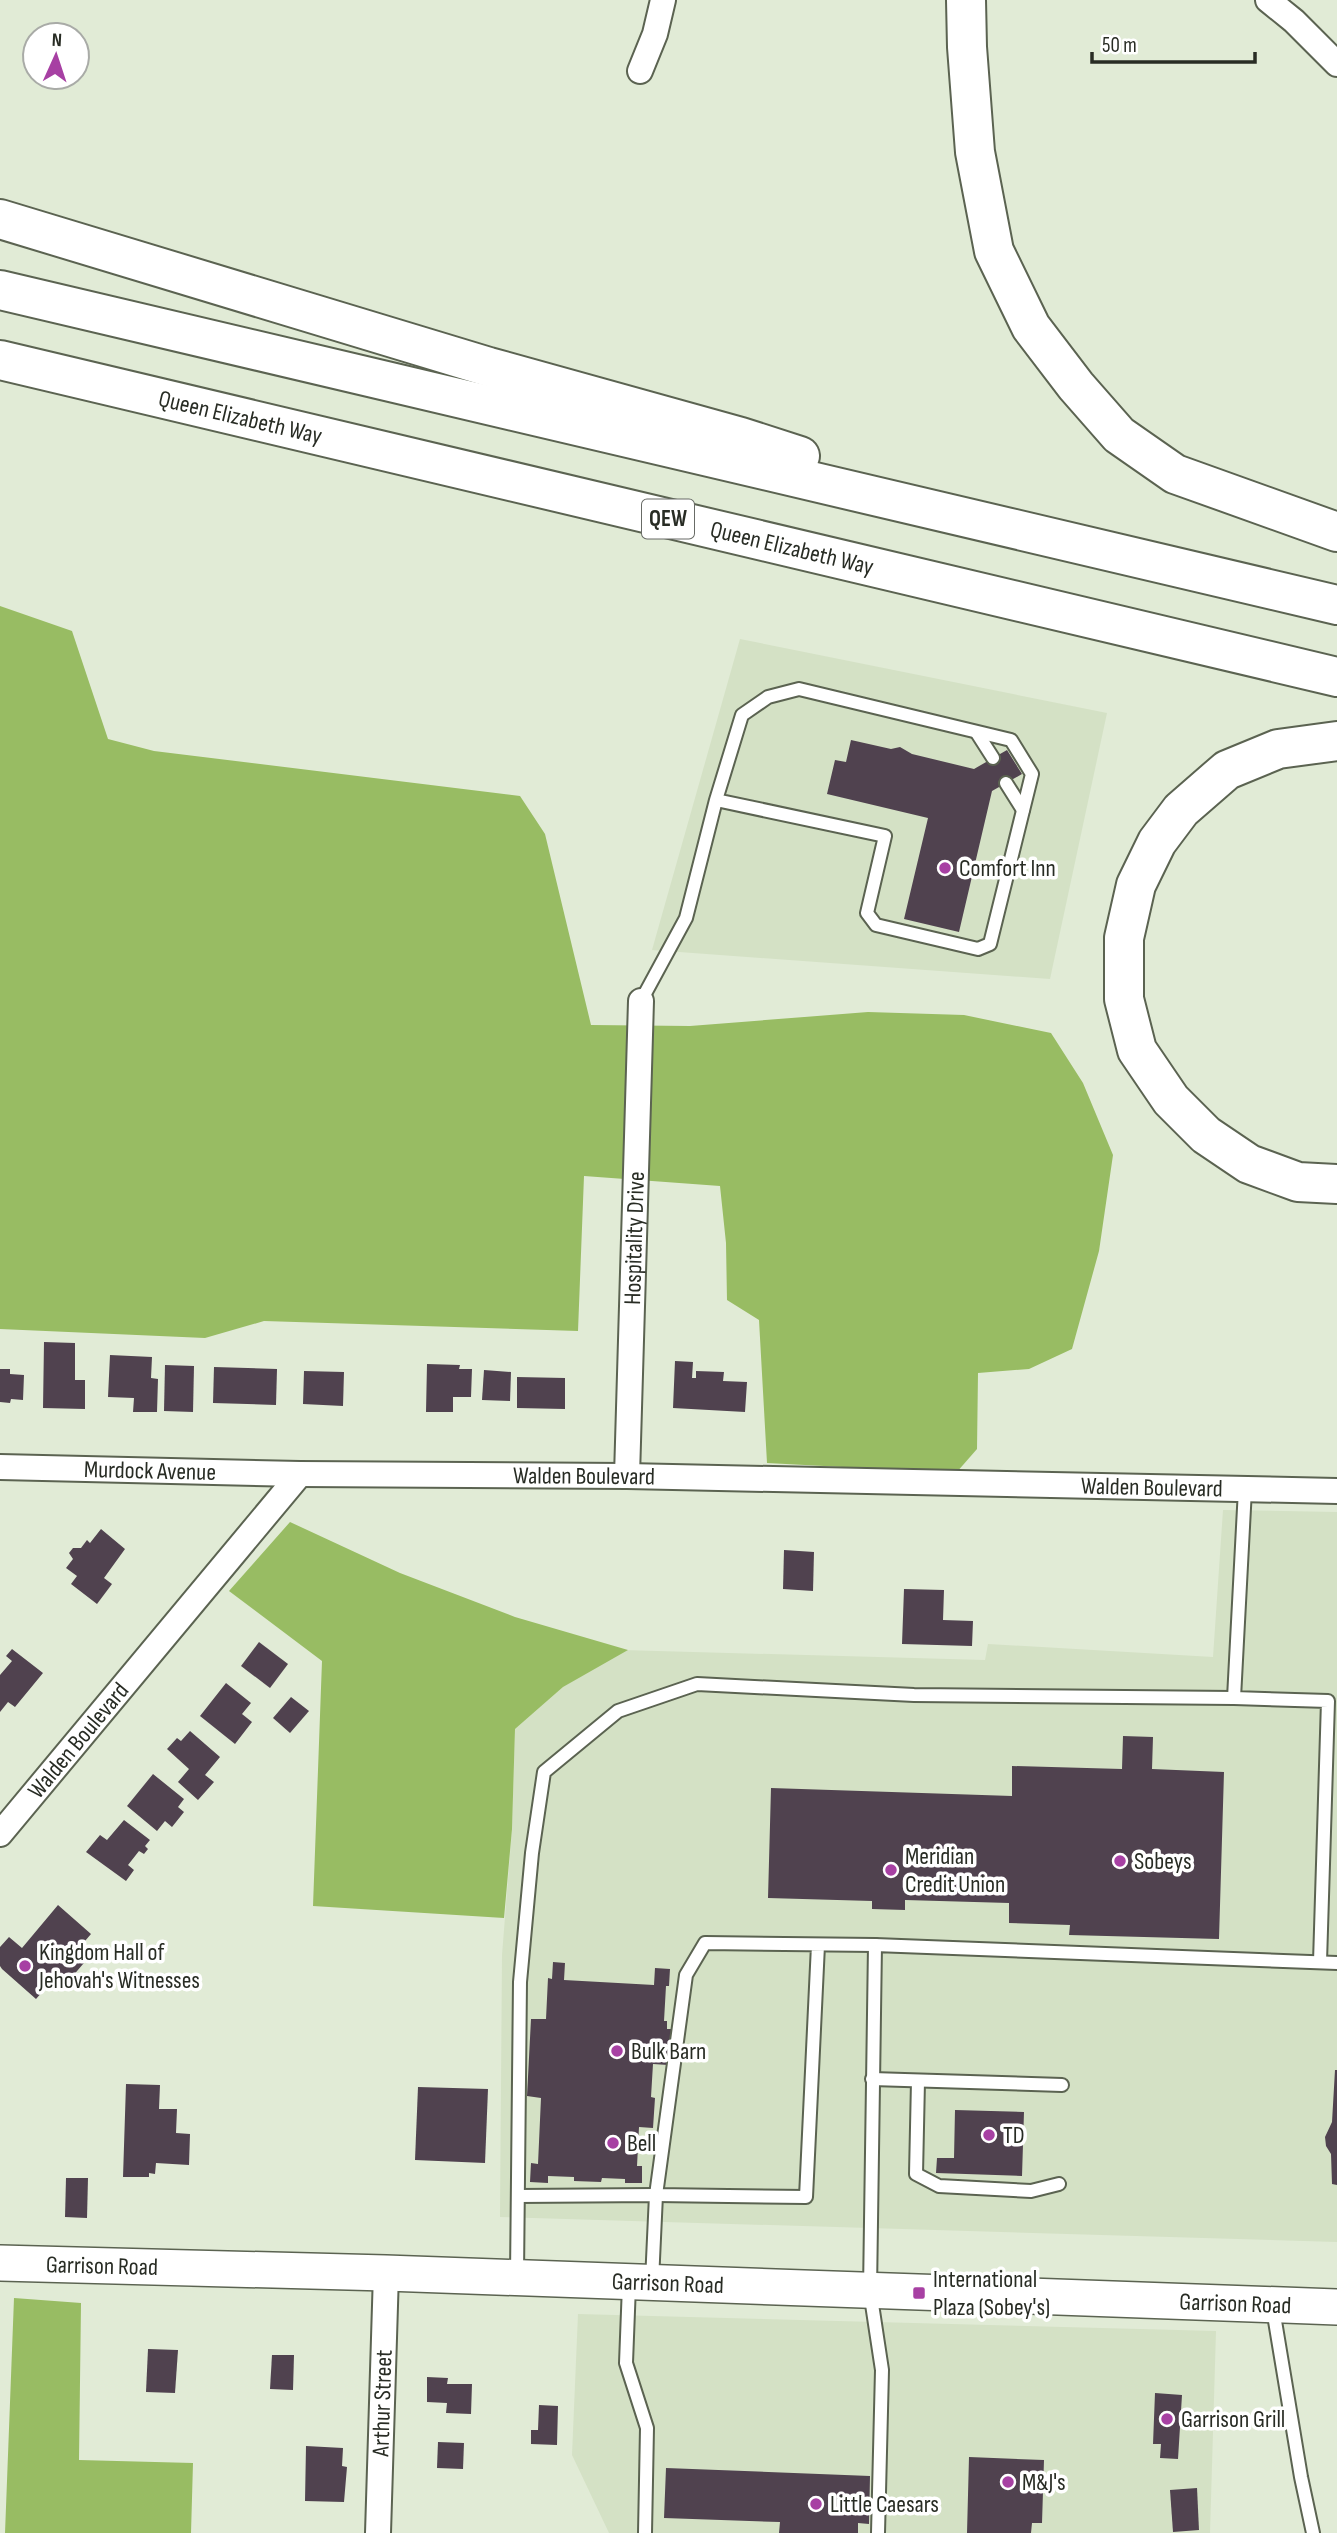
<svg xmlns="http://www.w3.org/2000/svg" width="1337" height="2533" font-family="'Sofia Sans Condensed',sans-serif">
<style>
.built{fill:#d4e1c5}
.forest{fill:#98bc63}
.building{fill:#50424f}
.lines{fill:none;stroke-linecap:round;stroke-linejoin:round}
.lane-casing{stroke:#5b6351;stroke-width:16}
.street-casing{stroke:#5b6351;stroke-width:28}
.secondary-casing{stroke:#5b6351;stroke-width:38}
.highway-casing{stroke:#5b6351;stroke-width:42}
.lane{stroke:#fff;stroke-width:12}
.street{stroke:#fff;stroke-width:24}
.secondary{stroke:#fff;stroke-width:35}
.highway{stroke:#fff;stroke-width:38}
.poi-dot{fill:#a740a3;stroke:#fff;stroke-width:2.5}
.labels{text-anchor:middle;dominant-baseline:central;stroke-width:7;stroke-linejoin:round;paint-order:stroke}
.shield{fill:#fff;stroke:#686b66;stroke-width:2}
.shield-label{font-size:23px;font-weight:bold;fill:#282c24}
.street-label{font-size:24px;fill:#282c24;stroke:#fff}
.poi-label{font-size:24px;fill:#282c24;stroke:#fff;text-anchor:start}
</style>
<rect width="100%" height="100%" fill="#e1ebd6"/>
<g class="built">
<polygon points="740,639 1107,713 1050,979 652,950"/>
<polygon points="1223,1510 1337,1512 1337,2242 500,2217 502,1955 512,1829 515,1729 563,1687 622,1650 985,1660 988,1644 1213,1657"/>
<polygon points="578,2314 1216,2331 1210,2533 609,2533 572,2455"/>
</g>
<g class="forest">
<polygon points="0,606 72,631 108,739 154,751 520,796 545,834 591,1025 690,1026 868,1012 964,1015 1051,1033 1083,1083 1113,1155 1099,1251 1072,1349 1029,1369 978,1373 977,1449 956,1473 767,1463 759,1320 727,1300 726,1243 720,1186 584,1176 578,1331 264,1321 205,1338 0,1329"/>
<polygon points="290,1522 400,1573 515,1617 628,1650 563,1687 515,1729 512,1829 504,1918 313,1906 322,1661 229,1591"/>
<polygon points="14,2298 81,2303 79,2460 193,2463 191,2533 5,2533"/>
</g>
<g class="building">
<polygon points="851,740 891,749 900,747 912,754 974,769 1007,750 1022,774 992,791 959,932 904,919 928,818 827,794 835,760 846,762"/>
<polygon points="44,1342 75,1343 75,1380 85,1380 85,1409 43,1408"/>
<polygon points="110,1355 152,1357 151,1378 158,1379 157,1412 133,1412 134,1398 108,1397"/>
<polygon points="675,1361 693,1362 692,1378 696,1378 696,1371 724,1372 723,1381 747,1382 745,1412 673,1408"/>
<polygon points="427,1364 460,1365 459,1369 472,1369 471,1397 453,1397 453,1412 426,1412"/>
<polygon points="165,1365 194,1366 193,1412 164,1411"/>
<polygon points="214,1367 277,1369 276,1405 213,1403"/>
<polygon points="0,1369 10,1369 10,1374 24,1375 23,1400 11,1399 10,1403 0,1402"/>
<polygon points="484,1370 511,1372 510,1401 482,1400"/>
<polygon points="304,1371 344,1372 343,1406 303,1404"/>
<polygon points="517,1377 565,1378 565,1409 517,1408"/>
<polygon points="101,1529 125,1549 104,1578 112,1584 97,1604 71,1584 77,1576 66,1568 73,1559 69,1553 73,1548 81,1548 87,1540 90,1543"/>
<polygon points="784,1550 814,1552 813,1591 783,1589"/>
<polygon points="904,1589 944,1590 943,1620 973,1621 972,1646 902,1644"/>
<polygon points="259,1642 288,1664 270,1688 241,1666"/>
<polygon points="12,1649 43,1673 15,1707 8,1702 0,1712 0,1675 12,1661 6,1656"/>
<polygon points="226,1683 251,1703 242,1714 252,1722 235,1744 200,1716"/>
<polygon points="291,1697 309,1711 290,1733 273,1718"/>
<polygon points="190,1731 220,1757 205,1775 214,1782 198,1800 178,1782 189,1769 167,1749 177,1738 181,1741"/>
<polygon points="1123,1736 1153,1737 1152,1769 1224,1772 1219,1939 1069,1935 1070,1925 1009,1923 1009,1903 905,1900 905,1910 872,1909 872,1901 768,1898 771,1788 1012,1796 1012,1766 1122,1769"/>
<polygon points="153,1774 184,1799 178,1807 184,1812 172,1827 165,1821 157,1831 127,1806"/>
<polygon points="124,1820 150,1840 145,1846 148,1849 144,1854 139,1851 128,1865 134,1870 126,1881 86,1852 100,1835 107,1840"/>
<polygon points="58,1905 91,1934 79,1948 89,1957 60,1991 51,1982 36,1999 2,1969 0,1966 0,1947 9,1937 22,1948"/>
<polygon points="553,1962 565,1963 564,1980 654,1985 655,1968 670,1969 669,1986 666,1986 664,2021 667,2021 667,2029 674,2029 672,2057 668,2057 668,2065 653,2064 651,2097 655,2098 653,2128 639,2127 637,2166 642,2166 642,2183 625,2183 625,2179 602,2178 601,2182 574,2181 574,2177 548,2176 548,2183 530,2182 531,2163 538,2164 541,2098 527,2096 531,2019 546,2019 548,1978 552,1979"/>
<polygon points="1335,2070 1337,2070 1337,2185 1332,2184 1331,2154 1326,2146 1325,2137 1332,2122"/>
<polygon points="126,2084 160,2085 159,2109 177,2109 176,2133 190,2134 189,2165 156,2163 155,2174 149,2173 149,2177 123,2177"/>
<polygon points="418,2087 488,2089 485,2163 415,2160"/>
<polygon points="955,2110 1024,2112 1022,2176 936,2173 937,2158 954,2158"/>
<polygon points="66,2178 88,2178 87,2218 65,2217"/>
<polygon points="148,2349 178,2350 175,2393 146,2392"/>
<polygon points="272,2355 294,2355 293,2390 270,2389"/>
<polygon points="427,2377 448,2378 447,2384 472,2384 471,2414 446,2413 447,2403 427,2402"/>
<polygon points="1155,2393 1182,2395 1178,2459 1160,2458 1161,2444 1153,2444"/>
<polygon points="539,2405 558,2406 557,2445 531,2444 531,2430 538,2430"/>
<polygon points="438,2442 464,2443 463,2469 437,2468"/>
<polygon points="306,2446 343,2448 342,2466 347,2467 344,2502 305,2501"/>
<polygon points="969,2457 1044,2460 1042,2523 1032,2523 1031,2533 967,2533"/>
<polygon points="666,2468 870,2476 869,2524 858,2523 858,2533 779,2533 780,2522 664,2518"/>
<polygon points="1197,2488 1199,2530 1173,2532 1170,2490"/>
</g>
<g class="lines">
<g class="lane-casing">
<g id="lane">
<polyline points="977,733 993,758"/>
<polyline points="1006,783 1023,810"/>
<polyline points="641,1001 686,918 716,800 742,715 768,697 799,689 1011,740 1032,774 990,944 978,949 876,925 867,913 885,836 716,800"/>
<polyline points="1245,1489 1234,1698 1328,1701 1320,1962"/>
<polyline points="818,1945 806,2197 656,2195 686,1975 705,1943 875,1945"/>
<polyline points="872,2079 1062,2085"/>
<polyline points="918,2081 916,2174 939,2186 1031,2191 1059,2184"/>
<polyline points="518,2196 656,2195 652,2281"/>
<polyline points="517,2275 520,1982 532,1853 544,1772 618,1711 697,1684 914,1695 1234,1698"/>
<polyline points="629,2285 626,2363 647,2428 645,2533"/>
<polyline points="1273,2309 1301,2477 1313,2533"/>
<polyline points="878,2533 882,2370 870,2291 875,1945 1337,1963"/>
</g>
</g>
<g class="street-casing">
<g id="street">
<polyline points="1268,0 1294,21 1337,64"/>
<polyline points="640,71 655,34 663,0"/>
<path id="s1" d="M 0,1467 L 300,1474 L 627,1476 L 1337,1491"/>
<path id="s2" d="M 627,1476 L 641,1001"/>
<path id="s3" d="M 0,1834 L 300,1474"/>
<path id="s4" d="M 378,2533 L 386,2273"/>
</g>
</g>
<g class="secondary-casing">
<g id="secondary">
<path id="s5" d="M 0,2263 L 386,2273 L 1337,2307"/>
</g>
</g>
<g class="highway-casing">
<g id="highway">
<polyline points="966,0 967,47 975,152 994,251 1031,327 1076,386 1119,435 1175,474 1337,532"/>
<polyline points="0,219 489,367 741,437 800,456"/>
<polyline points="0,290 1337,605"/>
<path id="s6" d="M 0,360 L 1337,677"/>
<polyline points="1337,741 1278,749 1227,770 1181,810 1157,842 1136,885 1124,938 1124,999 1137,1050 1171,1100 1206,1135 1249,1164 1298,1182 1337,1184"/>
</g>
</g>
<use href="#lane" class="lane"/>
<use href="#street" class="street"/>
<use href="#secondary" class="secondary"/>
<use href="#highway" class="highway"/>
</g>
<g class="poi-dot">
<circle cx="945" cy="868" r="7"/>
<circle cx="1120" cy="1861" r="7"/>
<circle cx="891" cy="1870" r="7"/>
<circle cx="25" cy="1966" r="7"/>
<circle cx="617" cy="2051" r="7"/>
<circle cx="989" cy="2135" r="7"/>
<circle cx="613" cy="2143" r="7"/>
<rect x="912" y="2286" width="14" height="14" rx="3.5"/>
<circle cx="1167" cy="2419" r="7"/>
<circle cx="1008" cy="2482" r="7"/>
<circle cx="816" cy="2504" r="7"/>
</g>
<g class="labels">
<rect class="shield" x="642" y="499.5" width="52" height="39" rx="5"/>
<g class="shield-label">
<text x="668" y="519">QEW</text>
</g>
<g class="street-label">
<text stroke="none"><textPath href="#s6" startOffset="247">Queen Elizabeth Way</textPath></text>
<text stroke="none"><textPath href="#s6" startOffset="814">Queen Elizabeth Way</textPath></text>
<text stroke="none"><textPath href="#s2" startOffset="238">Hospitality Drive</textPath></text>
<text stroke="none"><textPath href="#s1" startOffset="150">Murdock Avenue</textPath></text>
<text stroke="none"><textPath href="#s1" startOffset="584">Walden Boulevard</textPath></text>
<text stroke="none"><textPath href="#s1" startOffset="1152">Walden Boulevard</textPath></text>
<text stroke="none"><textPath href="#s3" startOffset="122">Walden Boulevard</textPath></text>
<text stroke="none"><textPath href="#s5" startOffset="102">Garrison Road</textPath></text>
<text stroke="none"><textPath href="#s5" startOffset="668">Garrison Road</textPath></text>
<text stroke="none"><textPath href="#s5" startOffset="1236">Garrison Road</textPath></text>
<text stroke="none"><textPath href="#s4" startOffset="130">Arthur Street</textPath></text>
</g>
<g class="poi-label">
<text x="959" y="868">Comfort Inn</text>
<text x="905" y="1856">Meridian<tspan x="905" dy="28">Credit Union</tspan></text>
<text x="1134" y="1861">Sobeys</text>
<text x="39" y="1952">Kingdom Hall of<tspan x="39" dy="28">Jehovah's Witnesses</tspan></text>
<text x="631" y="2051">Bulk Barn</text>
<text x="1003" y="2135">TD</text>
<text x="627" y="2143">Bell</text>
<text x="933" y="2279">International<tspan x="933" dy="28">Plaza (Sobey's)</tspan></text>
<text x="1181" y="2419">Garrison Grill</text>
<text x="1022" y="2482">M&amp;J's</text>
<text x="830" y="2504">Little Caesars</text>
</g>
</g>
<g transform="translate(56 56) rotate(3)"><circle r="33" fill="#ffffff" stroke="#a9aba7" stroke-width="2"/>
<path d="M0-5L12 26L0 18L-12 26Z" fill="#a740a3"/>
<text y="-10" font-size="19" font-weight="bold" text-anchor="middle" fill="#282c24">N</text>
</g>
<path d="M1092 52v10h163v-10" fill="none" stroke="#282c24" stroke-width="3.5"/>
<text x="1102" y="52" font-size="21" fill="#282c24" stroke="#ffffff" stroke-width="5" paint-order="stroke">50 m</text>
</svg>
